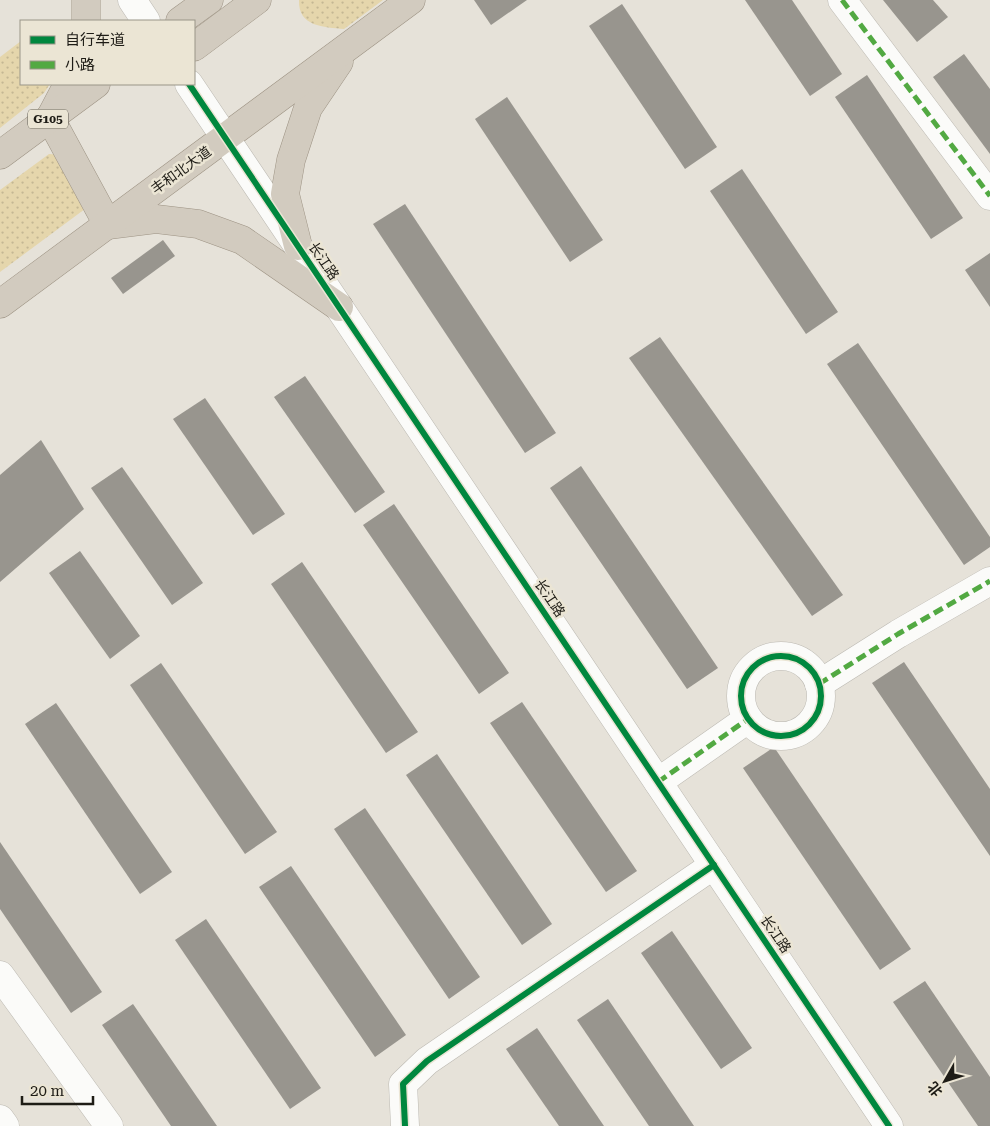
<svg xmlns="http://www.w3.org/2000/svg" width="990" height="1126" font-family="'Roboto Serif','Noto Sans SC',serif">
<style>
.grass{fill:url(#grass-dots)}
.building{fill:#98958e}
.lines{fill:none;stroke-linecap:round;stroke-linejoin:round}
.street-casing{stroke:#bcb9b2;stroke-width:29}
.secondary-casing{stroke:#bcb9b2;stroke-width:29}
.highway-casing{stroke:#9d9384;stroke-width:29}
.street{stroke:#fbfbf9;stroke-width:28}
.secondary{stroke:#fbfbf9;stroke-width:28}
.highway{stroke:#d2cbbf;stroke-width:28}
.quiet{stroke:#52a942;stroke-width:5;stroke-dasharray:10 5;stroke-linecap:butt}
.cycleway-casing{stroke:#ebe5d4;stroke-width:9}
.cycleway{stroke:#00873e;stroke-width:6}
.labels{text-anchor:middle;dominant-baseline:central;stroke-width:5;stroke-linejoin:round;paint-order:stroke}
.shield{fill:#ebe5d4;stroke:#5c584f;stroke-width:1}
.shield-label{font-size:12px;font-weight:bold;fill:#1e1c16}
.street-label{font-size:14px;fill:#1e1c16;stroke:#ebe5d4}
</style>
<defs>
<pattern id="grass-dots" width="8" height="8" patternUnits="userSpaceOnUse" patternTransform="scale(1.25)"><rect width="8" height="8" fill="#e5d6ac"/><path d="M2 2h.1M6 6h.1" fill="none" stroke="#c4b793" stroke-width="1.8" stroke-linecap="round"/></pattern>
</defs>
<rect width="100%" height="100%" fill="#e6e2d9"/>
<g class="grass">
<path d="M 299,0 L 383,0 L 344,29 C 324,27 298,27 299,0 Z"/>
<polygon points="21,41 21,84 50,84 44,93 0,128 0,57"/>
<polygon points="49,154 62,155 93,203 0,272 0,190"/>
</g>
<g class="building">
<polygon points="474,0 527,0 491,25"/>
<polygon points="745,0 792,0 842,74 810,96"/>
<polygon points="883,0 933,0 948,17 917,42"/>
<polygon points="622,4 717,147 685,169 589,26"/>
<polygon points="964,54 990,89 990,154 933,77"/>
<polygon points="867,75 963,218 931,239 835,97"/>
<polygon points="507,97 603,240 570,262 475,119"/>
<polygon points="742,169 838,312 806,334 710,191"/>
<polygon points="405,204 556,433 525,453 373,224"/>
<polygon points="163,240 175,256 123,294 111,278"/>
<polygon points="990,253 990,307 965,270"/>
<polygon points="660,337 843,595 812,616 629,358"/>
<polygon points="858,343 990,537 990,547 964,565 827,364"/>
<polygon points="305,376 385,492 355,513 274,397"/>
<polygon points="205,398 285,514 253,535 173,419"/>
<polygon points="41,440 84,509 0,582 0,475"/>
<polygon points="581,466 718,668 687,689 550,488"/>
<polygon points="122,467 203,583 172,605 91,488"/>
<polygon points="394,504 509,673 479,694 363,525"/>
<polygon points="80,551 140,636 110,659 49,573"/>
<polygon points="302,562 418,732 386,753 271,584"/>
<polygon points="904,662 990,789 990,856 872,683"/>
<polygon points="161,663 277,832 245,854 130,685"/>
<polygon points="522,702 637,871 606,892 490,723"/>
<polygon points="56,703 172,872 140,894 25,724"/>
<polygon points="774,747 911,949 880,970 743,768"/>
<polygon points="437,754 552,924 522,945 406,775"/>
<polygon points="365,808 480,977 449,999 334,829"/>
<polygon points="0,842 102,992 71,1013 0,909"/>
<polygon points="291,866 406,1035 375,1057 259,887"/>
<polygon points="206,919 321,1088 290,1109 175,940"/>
<polygon points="672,931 752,1048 721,1069 641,953"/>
<polygon points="925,981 990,1077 990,1126 978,1126 893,1002"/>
<polygon points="608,999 694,1126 649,1126 577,1020"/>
<polygon points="133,1004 217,1126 171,1126 102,1025"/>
<polygon points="537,1028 604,1126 559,1126 506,1049"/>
</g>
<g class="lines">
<g class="street-casing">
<g id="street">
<polyline points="842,0 990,196"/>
<circle cx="781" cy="696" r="40"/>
<polyline points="819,684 898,634 990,581"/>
<polyline points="658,782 748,719"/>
<polyline points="0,975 109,1126"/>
<polyline points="0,1119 5,1126"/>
<polyline points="405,1126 403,1084 427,1061 714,865"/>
</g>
</g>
<g class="secondary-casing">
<g id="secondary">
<polyline points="132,0 146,21"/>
<polyline points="189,84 889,1126"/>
</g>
</g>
<g class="highway-casing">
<g id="highway">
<polyline points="86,0 86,21"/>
<polyline points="180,21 209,0"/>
<polyline points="194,47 257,0"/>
<polyline points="68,84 50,118 108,225 156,219 198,224 242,240 339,307"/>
<polyline points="0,155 96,84"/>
<polyline points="298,246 285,194 291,160 308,108 339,62"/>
<polyline points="0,304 411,0"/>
</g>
</g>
<use href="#street" class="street"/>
<use href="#secondary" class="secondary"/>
<use href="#highway" class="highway"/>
<g class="quiet">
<polyline points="842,0 990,196"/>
<polyline points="819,684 898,634 990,581"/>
<polyline points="658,782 748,719"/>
</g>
<g class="cycleway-casing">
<g id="cycleway">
<polyline points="189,84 889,1126"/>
<circle cx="781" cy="696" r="40"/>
<polyline points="405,1126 403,1084 427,1061 714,865"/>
</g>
</g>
<use href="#cycleway" class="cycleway"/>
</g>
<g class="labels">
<rect class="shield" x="28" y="109.5" width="40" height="19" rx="4"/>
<g class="shield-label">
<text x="48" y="119">G105</text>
</g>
<g class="street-label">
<text transform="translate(181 170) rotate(-36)">丰和北大道</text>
<text transform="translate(324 261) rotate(56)">长江路</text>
<text transform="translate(550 598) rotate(56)">长江路</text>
<text transform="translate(776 934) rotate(56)">长江路</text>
</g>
</g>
<rect x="20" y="20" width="175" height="65" fill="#ebe5d4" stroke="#999588"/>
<rect x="30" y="36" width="25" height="8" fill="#00873e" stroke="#999588"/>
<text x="65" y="45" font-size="15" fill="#1e1c16">自行车道</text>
<rect x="30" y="61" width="25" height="8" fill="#52a942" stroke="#999588"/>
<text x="65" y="70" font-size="15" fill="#1e1c16">小路</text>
<g transform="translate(945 1081) rotate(231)" stroke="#ebe5d4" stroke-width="4" paint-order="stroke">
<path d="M0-4L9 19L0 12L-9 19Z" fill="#1e1c16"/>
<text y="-8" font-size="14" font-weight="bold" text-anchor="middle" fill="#1e1c16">北</text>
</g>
<path d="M22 1096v8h71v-8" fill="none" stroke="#1e1c16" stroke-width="2.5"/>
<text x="30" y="1096" font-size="15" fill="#1e1c16" stroke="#ebe5d4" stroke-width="4" paint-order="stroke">20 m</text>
</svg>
